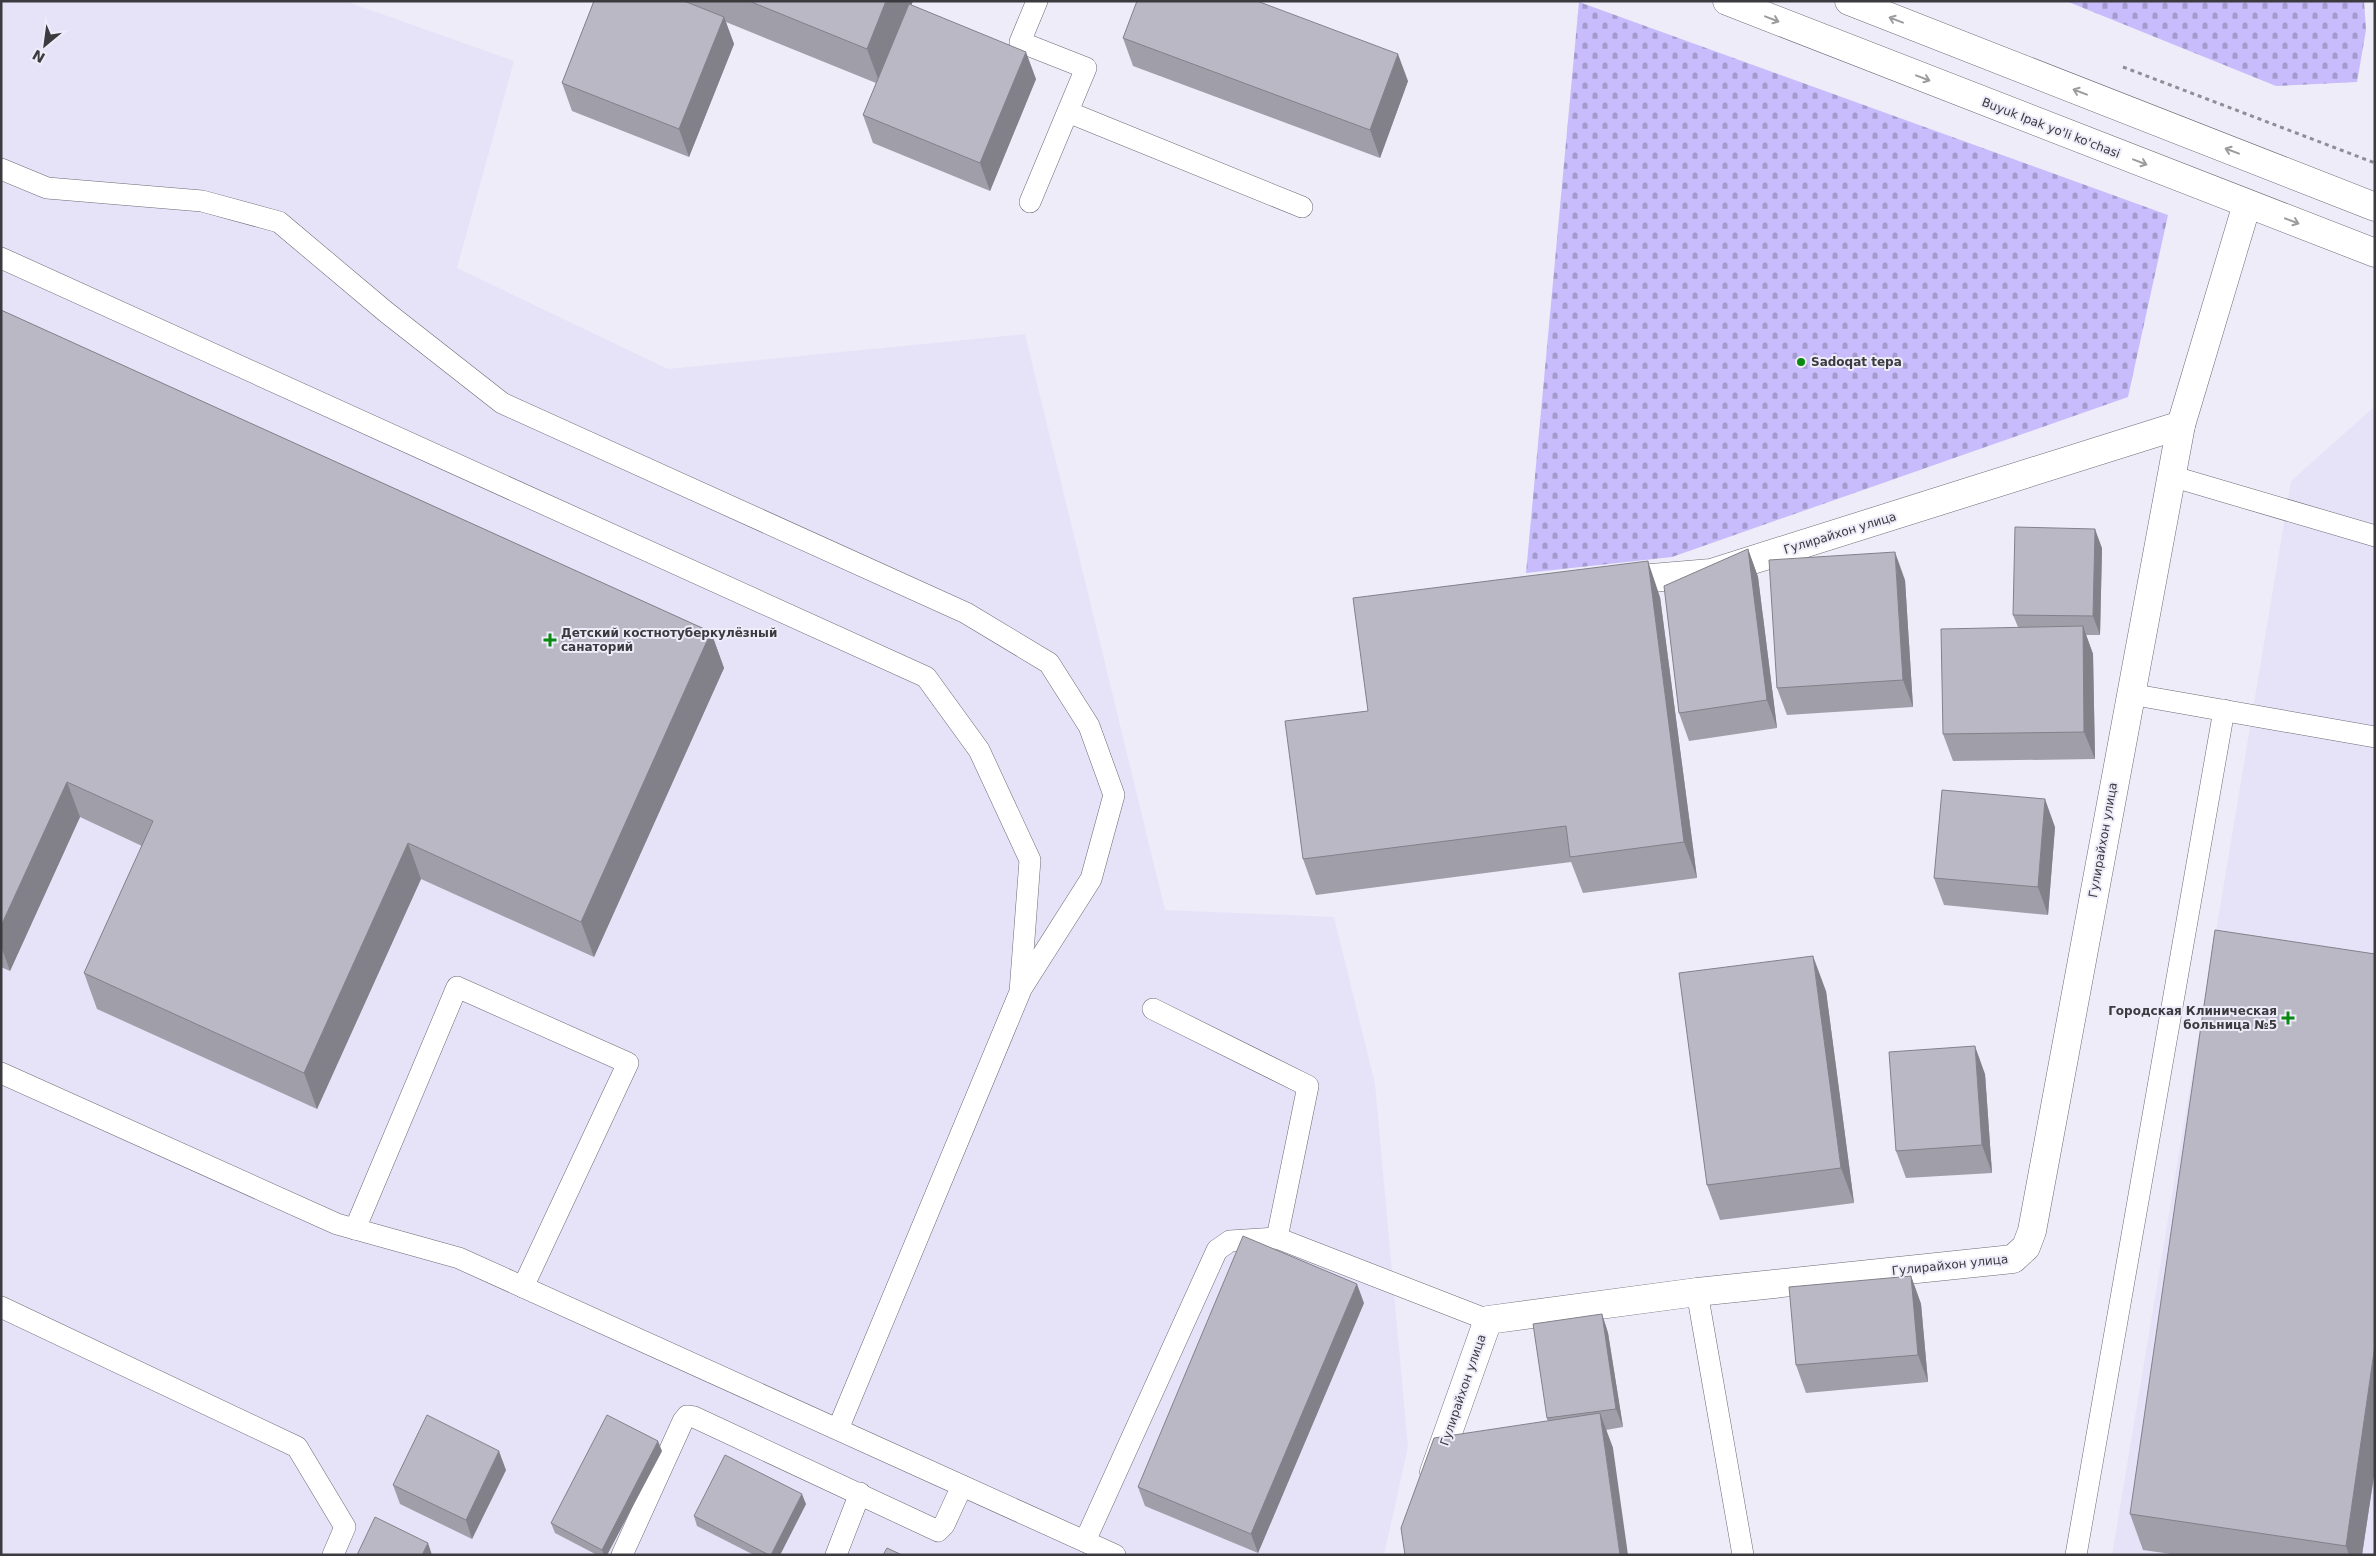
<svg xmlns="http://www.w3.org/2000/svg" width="2376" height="1556" font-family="'DejaVu Sans',sans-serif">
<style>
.built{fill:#e6e3f8}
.cemetery{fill:url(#cemetery-stones)}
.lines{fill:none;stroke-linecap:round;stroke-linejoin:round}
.lane-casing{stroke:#6b6a75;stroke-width:22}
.street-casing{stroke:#6b6a75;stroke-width:29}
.secondary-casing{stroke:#6b6a75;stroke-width:29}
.path{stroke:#8e8e96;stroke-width:3;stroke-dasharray:4 4;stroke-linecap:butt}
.lane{stroke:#fff;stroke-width:21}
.street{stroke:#fff;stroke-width:28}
.secondary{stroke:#fff;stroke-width:28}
.wall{fill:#a09ea9}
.shaded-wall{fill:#82818a}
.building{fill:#bab8c5;stroke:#82818a}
.oneway{stroke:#9c9c9f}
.poi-dot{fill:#088910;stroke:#eeecf9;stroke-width:2}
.labels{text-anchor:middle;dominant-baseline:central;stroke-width:4;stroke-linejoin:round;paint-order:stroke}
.street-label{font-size:12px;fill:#3a3a3f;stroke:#eeecf9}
.poi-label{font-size:12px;font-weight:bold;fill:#3a3a3f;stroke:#eeecf9;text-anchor:start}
</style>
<defs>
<pattern id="cemetery-stones" width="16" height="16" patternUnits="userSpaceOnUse" patternTransform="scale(1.25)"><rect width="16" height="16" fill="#c8bcfc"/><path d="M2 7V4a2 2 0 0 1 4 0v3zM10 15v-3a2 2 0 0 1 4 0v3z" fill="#a39acd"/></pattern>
</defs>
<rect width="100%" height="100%" fill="#eeecf9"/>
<g class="built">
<polygon points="1,1 345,1 514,61 457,268 668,369 1025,334 1165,910 1334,917 1375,1084 1408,1447 1384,1555 1,1555"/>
<polygon points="2375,406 2375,1555 2112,1555 2291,481"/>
</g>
<g class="cemetery">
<polygon points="2066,1 2364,1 2366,30 2357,82 2276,86"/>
<polygon points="1579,2 2168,215 2128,397 1672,557 1526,573"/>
</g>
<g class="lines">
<g class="lane-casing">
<g id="lane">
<polyline points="1068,112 1302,207"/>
<polyline points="1,169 47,188 202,201 279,222 386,312 502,403 966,613 1049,663 1089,726 1114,795 1091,879 1021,989"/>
<polyline points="1030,202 1086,68 1020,42 1037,1"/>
<polyline points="1,258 926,677 979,750 1030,860 1020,992 838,1429"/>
<polyline points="2171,476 2375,536"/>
<polyline points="2130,694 2375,737"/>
<polyline points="1153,1009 1308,1086 1277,1238 1488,1320"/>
<polyline points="1,1073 337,1224 459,1258 1115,1555"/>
<polyline points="355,1229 457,987 628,1063 523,1287"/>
<polyline points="1697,1292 1743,1555"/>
<polyline points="1,1307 297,1447 345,1527 333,1555"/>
<polyline points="1085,1541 1217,1250 1230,1241 1277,1238"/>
<polyline points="622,1555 683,1421 687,1416 694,1417 938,1531 944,1525 962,1486"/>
<polyline points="836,1555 860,1493"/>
<polyline points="2076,1555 2224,710"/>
</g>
</g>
<g class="street-casing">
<g id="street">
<polyline points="2181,425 2247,204"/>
<polyline points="1434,1472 1488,1320 1697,1292 2013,1259 2026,1247 2032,1231 2181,425 1711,573 1616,581"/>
</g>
</g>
<g class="secondary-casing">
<g id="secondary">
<polyline points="1727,1 2375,253"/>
<polyline points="1849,1 2375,207"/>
</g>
</g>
<polyline class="path" points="2123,67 2375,163"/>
<use href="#lane" class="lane"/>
<use href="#street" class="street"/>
<use href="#secondary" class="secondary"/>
</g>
<g class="wall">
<polygon points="594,1 913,1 911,5 1036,79 990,191 873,143 863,115 876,83 726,22 734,44 689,157 572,111 562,83"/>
<polygon points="1123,38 1408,81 1380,158 1133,66"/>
<polygon points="1,310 711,632 724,668 594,957 421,879 317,1109 97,1009 84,973 142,846 80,817 10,971 1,967"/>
<polygon points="2102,548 2100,635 2086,635 2093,654 2095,759 1953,761 1943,734 2018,627 2013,615"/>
<polygon points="1748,549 1758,577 1777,728 1689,741 1679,713"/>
<polygon points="1905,580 1913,707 1787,715 1777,688"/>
<polygon points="1660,597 1697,878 1583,893 1571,862 1316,895 1303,859 1368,711"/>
<polygon points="2055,827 2048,915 1944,905 1934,878"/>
<polygon points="2375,954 2375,1469 2362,1555 2178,1555 2143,1550 2130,1514"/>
<polygon points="1826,991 1854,1203 1720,1220 1707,1185"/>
<polygon points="1985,1074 1992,1173 1906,1178 1896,1151"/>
<polygon points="1911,1276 1921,1304 1928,1382 1806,1393 1796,1365"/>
<polygon points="1364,1303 1258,1553 1145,1506 1138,1487"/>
<polygon points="1602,1314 1608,1333 1623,1427 1606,1430 1613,1448 1547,1420 1547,1418"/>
<polygon points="662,1451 607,1555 597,1555 555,1533 551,1523"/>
<polygon points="506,1470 472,1539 400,1504 393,1485"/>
<polygon points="806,1504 780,1555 754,1555 697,1526 694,1516"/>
</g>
<g class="shaded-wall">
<polygon points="886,1 913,1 880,84 867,49"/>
<polygon points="724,17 734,44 689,157 679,129"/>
<polygon points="1026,52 1036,79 990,191 980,163"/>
<polygon points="1398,54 1408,81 1380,158 1370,130"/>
<polygon points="2095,529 2102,548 2100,635 2093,616"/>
<polygon points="1748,549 1758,577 1777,728 1767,700"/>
<polygon points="1895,552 1905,580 1913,707 1903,680"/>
<polygon points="1648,561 1660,597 1697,878 1684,842"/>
<polygon points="2083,626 2093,654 2095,759 2084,732"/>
<polygon points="711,632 724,668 594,957 581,922"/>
<polygon points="67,782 80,817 10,971 1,946 1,926"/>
<polygon points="2045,799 2055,827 2048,915 2038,887"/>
<polygon points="408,843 421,879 317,1109 304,1073"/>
<polygon points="1813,956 1826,991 1854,1203 1841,1168"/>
<polygon points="1975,1046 1985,1074 1992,1173 1982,1145"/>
<polygon points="1911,1276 1921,1304 1928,1382 1918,1355"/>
<polygon points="1357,1284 1364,1303 1258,1553 1251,1534"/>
<polygon points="1602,1314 1608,1333 1623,1427 1616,1409"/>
<polygon points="2375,1345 2375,1469 2362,1555 2349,1555 2346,1546"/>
<polygon points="1600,1413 1613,1448 1628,1555 1620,1555"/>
<polygon points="658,1441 662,1451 607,1555 604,1555 602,1550"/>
<polygon points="499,1451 506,1470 472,1539 466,1520"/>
<polygon points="802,1494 806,1504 780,1555 771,1555"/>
<polygon points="428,1543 432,1555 422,1555"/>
</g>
<g class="building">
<polygon points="594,1 684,1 724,17 679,129 562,83"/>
<polygon points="749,1 886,1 867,49"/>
<polygon points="1137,1 1257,1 1398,54 1370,130 1123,38"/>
<polygon points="909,4 1026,52 980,163 863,115"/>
<polygon points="1,310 711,632 581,922 408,843 304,1073 84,973 153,821 67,782 1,926"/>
<polygon points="2015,527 2095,529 2093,616 2013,615"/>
<polygon points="1748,549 1767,700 1679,713 1664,586"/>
<polygon points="1895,552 1903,680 1777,688 1769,560"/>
<polygon points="1648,561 1684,842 1570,857 1566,826 1303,859 1285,721 1368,711 1353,598"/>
<polygon points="2083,626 2084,732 1943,734 1941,629"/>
<polygon points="1942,790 2045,799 2038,887 1934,878"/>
<polygon points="2215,930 2375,954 2375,1345 2346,1546 2130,1514"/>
<polygon points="1813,956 1841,1168 1707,1185 1679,973"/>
<polygon points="1975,1046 1982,1145 1896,1151 1889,1052"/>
<polygon points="1243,1236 1357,1284 1251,1534 1138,1487"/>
<polygon points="1911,1276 1918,1355 1796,1365 1789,1287"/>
<polygon points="1602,1314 1616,1409 1547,1418 1533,1324"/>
<polygon points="1600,1413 1620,1555 1405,1555 1401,1528 1434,1438"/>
<polygon points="427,1415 499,1451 466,1520 393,1485"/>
<polygon points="607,1415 658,1441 602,1550 551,1523"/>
<polygon points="725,1455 802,1494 771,1555 769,1555 694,1516"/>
<polygon points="375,1517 428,1543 422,1555 357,1555"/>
<polygon points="887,1548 902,1555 883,1555"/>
</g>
<defs><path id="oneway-shaft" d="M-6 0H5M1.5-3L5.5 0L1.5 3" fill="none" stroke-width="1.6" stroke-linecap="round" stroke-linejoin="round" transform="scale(1.25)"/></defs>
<g class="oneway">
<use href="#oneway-shaft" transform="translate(1772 19) rotate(21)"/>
<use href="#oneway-shaft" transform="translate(1896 20) rotate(-159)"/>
<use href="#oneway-shaft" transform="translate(1923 78) rotate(21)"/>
<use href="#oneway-shaft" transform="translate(2080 92) rotate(-159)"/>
<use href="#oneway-shaft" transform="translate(2232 151) rotate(-159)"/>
<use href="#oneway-shaft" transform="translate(2140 162) rotate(21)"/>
<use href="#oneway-shaft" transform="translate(2292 221) rotate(21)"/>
</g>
<g class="poi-dot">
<circle cx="1801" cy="362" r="5"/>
<path d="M547.5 632.5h5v5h5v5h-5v5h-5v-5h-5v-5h5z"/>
<path d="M2285.5 1010.5h5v5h5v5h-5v5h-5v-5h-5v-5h5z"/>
</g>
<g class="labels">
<g class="street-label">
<text transform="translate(2051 128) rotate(21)">Buyuk Ipak yo'li ko'chasi</text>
<text transform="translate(1840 533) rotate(-17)">Гулирайхон улица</text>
<text transform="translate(2103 840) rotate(-80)">Гулирайхон улица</text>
<text transform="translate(1950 1265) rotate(-6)">Гулирайхон улица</text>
<text transform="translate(1463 1390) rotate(-71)">Гулирайхон улица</text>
</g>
<g class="poi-label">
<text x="1811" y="362">Sadoqat tepa</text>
<text x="561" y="633">Детский костнотуберкулёзный<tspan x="561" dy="14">санаторий</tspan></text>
<text x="2277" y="1011" text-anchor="end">Городская Клиническая<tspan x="2277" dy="14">больница №5</tspan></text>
</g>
</g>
<rect width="2376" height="1556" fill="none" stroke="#3a3a3f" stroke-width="5"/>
<g transform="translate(45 45) rotate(209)" stroke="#eeecf9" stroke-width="4" paint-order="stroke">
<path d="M0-4L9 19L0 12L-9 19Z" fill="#3a3a3f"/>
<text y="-8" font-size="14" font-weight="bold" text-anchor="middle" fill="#3a3a3f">N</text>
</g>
</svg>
